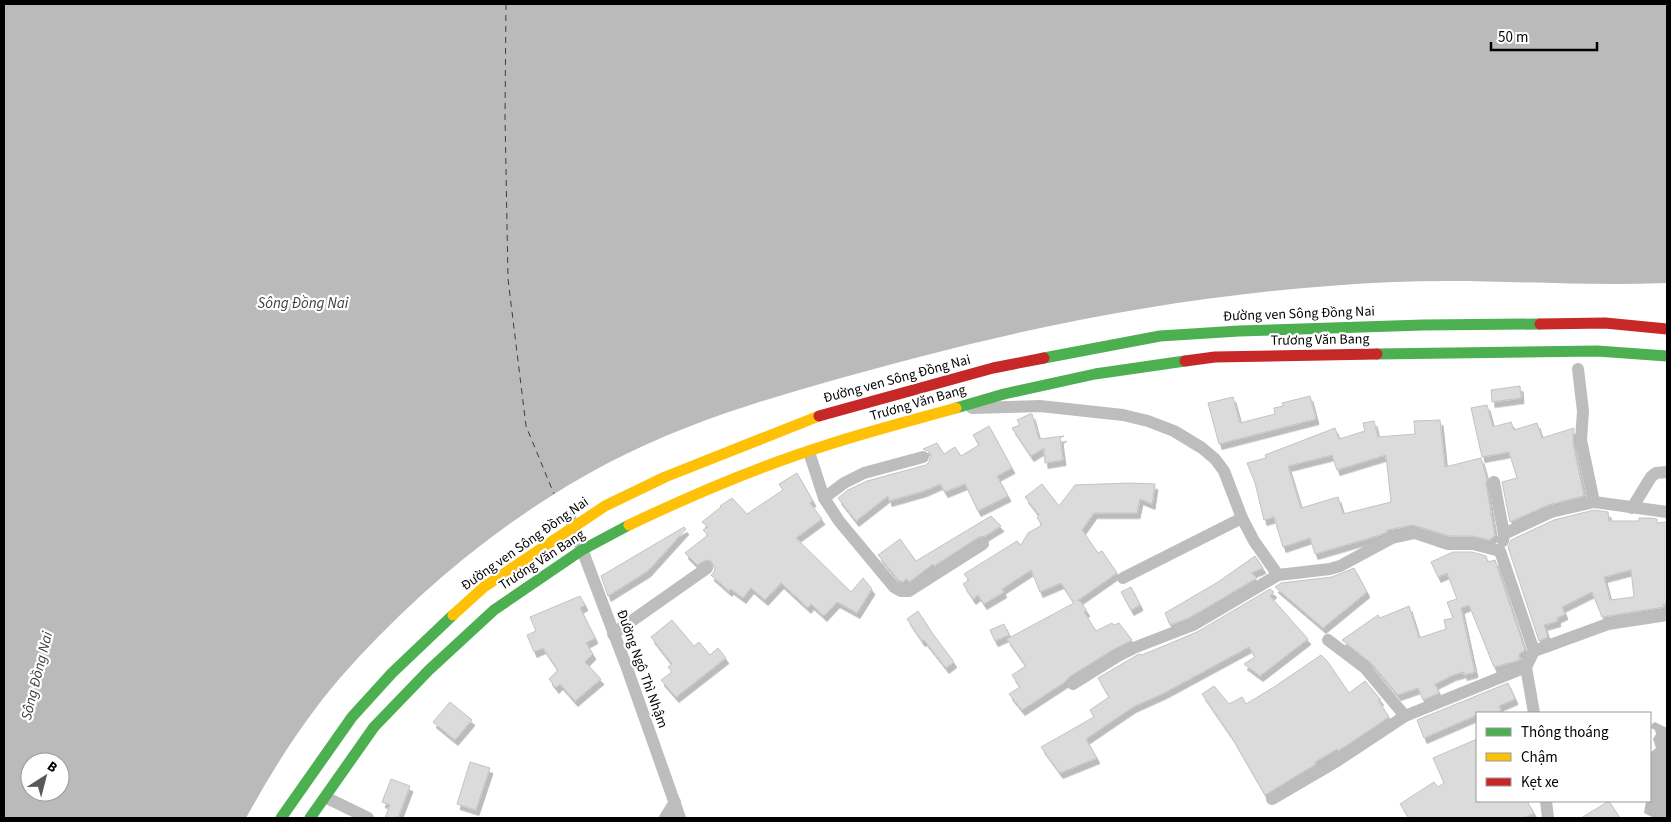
<svg xmlns="http://www.w3.org/2000/svg" width="1671" height="822" font-family="'Source Sans 3',sans-serif">
<style>
.water{fill:#bababa;fill-rule:evenodd}
.lines{fill:none;stroke-linecap:round;stroke-linejoin:round}
.ferry{stroke:#3d3d3d;stroke-width:1;stroke-dasharray:6 5;stroke-linecap:butt}
.building{fill:#dbdbdb;stroke:#c3c3c3;fill-rule:evenodd;filter:url(#shadow)}
.street{stroke:#bdbdbd;stroke-width:12}
.fast{stroke:#4caf50;stroke-width:11}
.slow{stroke:#ffc107;stroke-width:11}
.jam{stroke:#c62828;stroke-width:11}
.labels{text-anchor:middle;dominant-baseline:central;stroke-width:4.5;stroke-linejoin:round;paint-order:stroke}
.street-label{font-size:14px;fill:#000;stroke:#fff}
.water-label{font-size:15px;font-style:italic;fill:#3d3d3d;stroke:#fff}
</style>
<defs>
<filter id="shadow"><feDropShadow dx="3" dy="5.5" stdDeviation="0" flood-color="#0004"/></filter>
</defs>
<rect width="100%" height="100%" fill="#fff"/>
<g class="water">
<path d="M 4,4 L 1667,4 L 1667,283 C 1576,287 1485,278 1394,282 C 1234,289 1074,316 919,357 C 841,378 763,398 688,427 C 554,478 434,571 340,678 C 303,721 273,769 246,818 L 4,818 ZM 30,762 L 60,762 L 60,792 L 30,792 Z"/>
<polygon points="1655,722 1667,728 1667,818 1654,818 1644,813 1646,801 1650,801 1650,753 1656,748 1653,739 1656,734 1655,730 1651,728 1652,724"/>
</g>
<g class="lines">
<polyline class="ferry" points="506,4 505,115 508,279 526,426 554,494"/>
</g>
<g class="building">
<polygon points="1520,386 1521,398 1492,402 1491,390"/>
<polygon points="1310,396 1316,419 1219,444 1208,403 1233,397 1240,423 1275,414 1274,408 1283,406 1282,403"/>
<polygon points="1487,405 1493,427 1511,422 1514,430 1537,423 1542,438 1574,428 1573,442 1584,496 1548,505 1510,522 1502,482 1517,478 1509,452 1482,457 1471,408"/>
<polygon points="1030,414 1032,414 1039,439 1064,436 1060,438 1063,460 1045,463 1044,448 1031,456 1012,428 1020,425 1017,420"/>
<path d="M 1440,420 L 1445,467 L 1481,458 L 1487,479 L 1486,484 L 1495,536 L 1489,540 L 1473,536 L 1449,536 L 1413,525 L 1387,530 L 1387,532 L 1380,535 L 1315,554 L 1310,538 L 1283,547 L 1274,517 L 1264,520 L 1255,483 L 1247,463 L 1266,458 L 1265,455 L 1335,428 L 1339,439 L 1365,431 L 1363,423 L 1374,421 L 1378,437 L 1415,434 L 1414,421 ZM 1332,455 L 1337,470 L 1386,455 L 1391,502 L 1343,514 L 1338,497 L 1301,508 L 1288,466 Z"/>
<polygon points="989,426 1012,468 997,476 1008,496 978,511 965,484 945,492 940,484 924,491 889,501 888,496 856,521 838,498 848,490 867,481 926,465 929,462 931,455 928,451 923,449 937,443 944,454 955,447 961,456 979,445 973,435"/>
<polygon points="797,473 813,501 810,503 822,519 796,538 851,592 863,578 872,589 857,613 837,602 824,616 811,604 808,608 781,583 765,600 751,588 743,598 731,589 729,591 711,575 714,572 715,568 711,561 706,560 697,565 685,553 708,535 703,530 708,527 702,522 721,507 720,506 732,498 747,514 783,490 779,484"/>
<polygon points="1130,483 1155,484 1152,504 1140,499 1137,513 1094,513 1082,530 1098,553 1102,551 1117,573 1077,601 1079,600 1087,611 1084,612 1096,631 1112,623 1114,625 1119,623 1132,640 1114,649 1069,677 1065,682 1022,710 1009,694 1020,687 1012,675 1026,666 1007,639 1074,603 1061,583 1040,592 1031,570 1002,589 1004,592 984,604 978,595 973,599 963,584 969,580 964,574 1017,541 1021,545 1028,533 1042,525 1037,518 1039,515 1025,497 1042,484 1059,506 1075,485"/>
<path d="M 1594,510 L 1608,512 L 1609,521 L 1639,521 L 1639,518 L 1650,518 L 1657,519 L 1657,523 L 1667,522 L 1667,604 L 1663,604 L 1664,607 L 1602,617 L 1592,592 L 1562,607 L 1565,614 L 1557,618 L 1558,621 L 1544,625 L 1548,637 L 1539,641 L 1508,547 L 1511,540 L 1554,520 ZM 1631,570 L 1634,597 L 1610,600 L 1604,577 Z"/>
<polygon points="991,516 1001,526 985,536 979,537 934,566 933,564 909,582 907,579 902,582 899,581 878,555 900,539 916,561"/>
<polygon points="684,527 686,529 648,571 608,596 601,576"/>
<polygon points="1453,552 1472,552 1486,556 1488,562 1495,560 1525,650 1519,654 1520,660 1494,667 1469,605 1461,608 1475,672 1464,675 1464,672 1453,675 1435,684 1439,693 1423,700 1418,688 1398,695 1371,663 1342,640 1378,615 1380,618 1409,606 1419,638 1446,629 1444,620 1453,618 1447,602 1457,599 1447,573 1438,577 1431,562"/>
<polygon points="1255,556 1263,568 1251,573 1257,578 1189,618 1170,625 1165,613 1218,582"/>
<polygon points="1354,568 1367,592 1323,628 1275,587 1281,583 1332,577"/>
<polygon points="1131,587 1140,605 1131,610 1121,592"/>
<polygon points="1270,589 1274,592 1270,596 1308,639 1260,676 1244,664 1255,657 1249,647 1164,693 1133,707 1086,739 1097,758 1060,773 1041,747 1094,717 1090,710 1109,697 1098,678 1139,654 1142,655 1197,632"/>
<polygon points="580,596 585,605 580,608 595,638 586,643 593,654 585,662 601,679 575,701 560,684 556,688 549,679 558,670 543,648 534,652 527,635 536,631 530,617"/>
<polygon points="918,611 933,634 954,662 946,668 924,640 922,641 907,619"/>
<polygon points="672,620 694,646 699,642 710,655 718,648 726,658 676,697 661,680 672,672 668,667 672,664 651,637"/>
<polygon points="1004,624 1009,635 995,641 990,630"/>
<polygon points="1321,655 1328,662 1349,693 1365,681 1381,700 1378,700 1389,717 1338,751 1337,749 1315,762 1316,764 1265,795 1231,736 1202,694 1214,686 1229,704 1242,697 1246,704 1274,687"/>
<polygon points="1508,683 1515,699 1499,706 1502,713 1477,713 1477,715 1424,738 1417,720"/>
<polygon points="450,702 472,720 455,740 433,722"/>
<polygon points="1477,739 1477,801 1527,801 1534,813 1524,818 1409,818 1400,804 1434,782 1438,787 1444,783 1433,758"/>
<polygon points="470,762 490,768 476,810 457,804"/>
<polygon points="391,779 410,786 398,818 385,818 390,805 382,802"/>
<polygon points="1609,801 1620,818 1581,818"/>
</g>
<g class="lines">
<g class="street">
<polyline points="1578,369 1583,411 1581,440 1594,502"/>
<polyline points="972,408 1040,406 1123,415 1148,421 1174,431 1202,448 1215,459 1224,471 1242,518 1254,541 1278,575 1330,569 1340,566 1392,538 1415,533 1448,544 1473,544 1500,551 1534,651"/>
<polyline points="809,452 824,498 839,521 894,587 901,591 909,591 983,544"/>
<polyline points="1494,482 1504,534 1503,541"/>
<polyline points="824,498 844,483 864,473 923,457"/>
<polyline points="1632,508 1651,477 1656,473 1667,472"/>
<polyline points="569,515 627,668 680,818"/>
<polyline points="1504,534 1551,512 1594,502 1667,512"/>
<polyline points="1123,578 1242,518"/>
<polyline points="613,634 707,568"/>
<polyline points="1328,640 1365,668 1405,716 1526,667"/>
<polyline points="1073,684 1118,656 1136,647 1193,625 1278,575"/>
<polyline points="1534,713 1526,667 1534,651 1608,624 1667,615"/>
<polyline points="329,799 368,818"/>
<polyline points="1272,799 1337,761 1405,716"/>
<polyline points="1546,801 1548,818"/>
<polyline points="665,818 675,802"/>
</g>
<g class="fast">
<polyline points="1377,354 1597,351 1667,356"/>
<polyline points="1044,358 1160,336 1239,331 1423,325 1540,324"/>
<polyline points="956,408 1004,394 1095,374 1185,361"/>
<polyline points="281,818 352,717 392,673 453,615"/>
<polyline points="310,818 374,727 429,670 494,610 582,550 629,525"/>
</g>
<g class="slow">
<path d="M 629,525 C 694,494 760,466 827,445 C 870,431 913,420 956,408"/>
<polyline points="453,615 484,587 605,506 665,477 819,416"/>
</g>
<g class="jam">
<polyline points="1540,324 1605,323 1667,329"/>
<polyline points="1185,361 1215,357 1377,354"/>
<polyline points="819,416 993,368 1044,358"/>
</g>
</g>
<g class="labels">
<g class="street-label">
<text transform="translate(1299 314) rotate(-2)">Đường ven Sông Đồng Nai</text>
<text transform="translate(1320 340) rotate(-1)">Trương Văn Bang</text>
<text transform="translate(897 379) rotate(-15)">Đường ven Sông Đồng Nai</text>
<text transform="translate(918 403) rotate(-16)">Trương Văn Bang</text>
<text transform="translate(525 544) rotate(-35)">Đường ven Sông Đồng Nai</text>
<text transform="translate(542 560) rotate(-33)">Trương Văn Bang</text>
<text transform="translate(642 669) rotate(70)">Đường Ngô Thì Nhậm</text>
</g>
<g class="water-label">
<text x="303" y="303">Sông Đồng Nai</text>
<text transform="translate(37 676) rotate(-76)">Sông Đồng Nai</text>
</g>
</g>
<rect width="1671" height="822" fill="none" stroke="#000000" stroke-width="10"/>
<rect x="1476" y="712" width="175" height="90" fill="#ffffff" stroke="#999999"/>
<rect x="1486" y="728" width="25" height="8" fill="#4caf50" stroke="#999999"/>
<text x="1521" y="737" font-size="15" fill="#000000">Thông thoáng</text>
<rect x="1486" y="753" width="25" height="8" fill="#ffc107" stroke="#999999"/>
<text x="1521" y="762" font-size="15" fill="#000000">Chậm</text>
<rect x="1486" y="778" width="25" height="8" fill="#c62828" stroke="#999999"/>
<text x="1521" y="787" font-size="15" fill="#000000">Kẹt xe</text>
<g transform="translate(45 777) rotate(36)"><circle r="24" fill="#ffffff" stroke="#999999"/>
<path d="M0-4L9 19L0 12L-9 19Z" fill="#595959"/>
<text y="-8" font-size="14" font-weight="bold" text-anchor="middle" fill="#000000">B</text>
</g>
<path d="M1491 42v8h106v-8" fill="none" stroke="#000000" stroke-width="2.5"/>
<text x="1498" y="42" font-size="15" fill="#000000" stroke="#ffffff" stroke-width="4" paint-order="stroke">50 m</text>
</svg>
